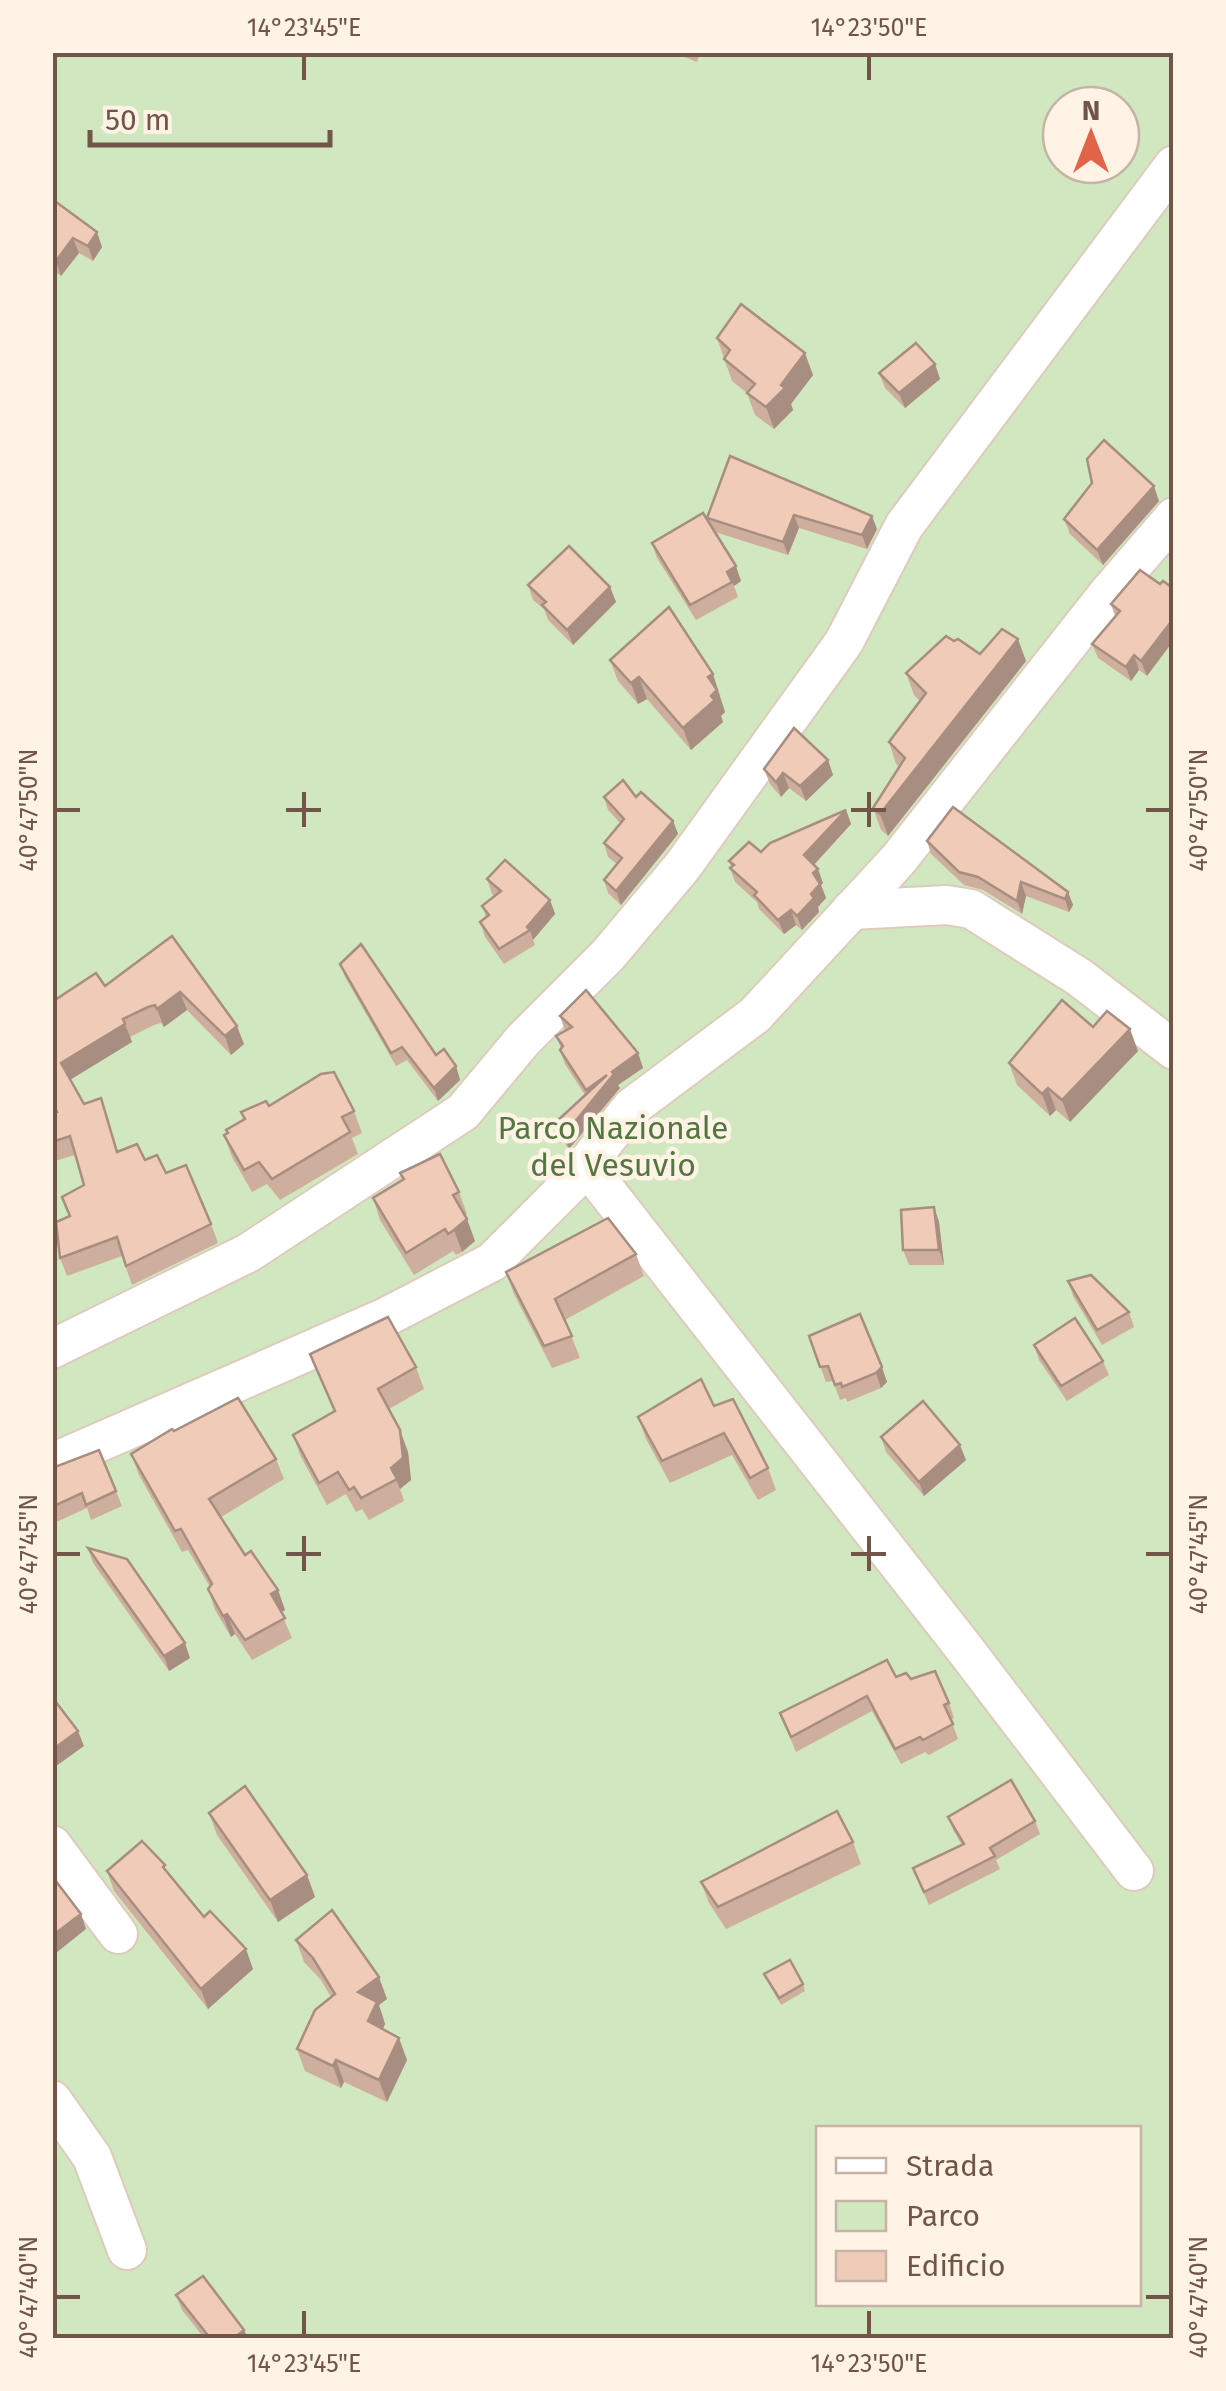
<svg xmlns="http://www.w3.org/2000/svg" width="1226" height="2391" font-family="'Fira Sans',sans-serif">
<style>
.green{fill:#d1e7bf;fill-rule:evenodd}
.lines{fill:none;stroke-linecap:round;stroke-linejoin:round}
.minor-casing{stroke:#decbbc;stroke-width:42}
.minor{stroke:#fff;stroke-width:38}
.wall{fill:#ceaf9e}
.shaded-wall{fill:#a78e81}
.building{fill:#efcbb8;stroke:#a78e81;stroke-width:2.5}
.ticks{fill:none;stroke:#705548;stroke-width:4}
.labels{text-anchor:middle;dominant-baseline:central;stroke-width:9;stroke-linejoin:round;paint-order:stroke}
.park-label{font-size:32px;fill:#547641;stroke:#fef3e5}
.neatline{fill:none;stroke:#705548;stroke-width:4}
.ticks-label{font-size:25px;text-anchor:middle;fill:#705548}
</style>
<rect width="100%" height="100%" fill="#fbefdf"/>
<path class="green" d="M 53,53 L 1173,53 L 1173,2338 L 53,2338 ZM 1061,105 L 1121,105 L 1121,165 L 1061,165 ZM 818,2128 L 1138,2128 L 1138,2304 L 818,2304 Z"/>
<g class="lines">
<g class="minor-casing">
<g id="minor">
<polyline points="851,910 947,905 971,909 1079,977 1174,1050"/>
<polyline points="586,1165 964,1648 1134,1871"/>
<polyline points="52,1349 248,1253 463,1112 523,1040 608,955 682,867 844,642 904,526 1174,165"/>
<polyline points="52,1463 384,1318 492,1262 571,1183 632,1107 755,1015 898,860 1106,596 1174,517"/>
<polyline points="52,1845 118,1934"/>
<polyline points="52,2100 92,2157 127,2250"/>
</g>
</g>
<use href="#minor" class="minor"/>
</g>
<g class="wall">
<polygon points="672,52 700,52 697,62"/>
<polygon points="52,199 102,247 93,261 79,253 61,276 52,270"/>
<polygon points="717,338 813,375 791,404 793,410 774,429 755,415 747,393 732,381"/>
<polygon points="935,364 940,379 905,408 885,388 879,373"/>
<polygon points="730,456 877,529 867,549 799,528 788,555 715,532 741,581 734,586 738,597 696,620 657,558 652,543 709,523 707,518"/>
<polygon points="1092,483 1159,501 1103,565 1070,534 1064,519"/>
<polygon points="1140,570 1147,676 1139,670 1131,681 1098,658 1092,644 1115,616 1111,604"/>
<polygon points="528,585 610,587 616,602 573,645 548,620 544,609 533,600"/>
<polygon points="954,641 980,654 1026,661 888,836 881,830 873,808 899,767 896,764 889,742 920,701 914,695 906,673"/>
<polygon points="610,660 721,695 719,696 725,712 721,716 723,722 691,750 647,699 638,704 618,681"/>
<polygon points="828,760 833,775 806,801 789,788 781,797 770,784 764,769"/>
<polygon points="604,797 636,797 673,821 678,834 621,905 608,893 604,880 617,864 608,857 604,843 620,823 608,810"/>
<polygon points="846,810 851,824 814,865 823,883 821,885 826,898 818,907 819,912 802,930 796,925 784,934 759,909 757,902 735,882 730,868 731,867 729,861 761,852"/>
<polygon points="927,841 1068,892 1073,905 1069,912 1026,896 1022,914 983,890 964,885 931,854"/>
<polygon points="487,879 550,900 555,914 533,940 535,945 504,964 485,937 480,922 486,917 482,906 495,896 492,894"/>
<polygon points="172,936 244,1044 231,1055 187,1010 164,1027 161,1023 154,1025 130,1037 132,1042 70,1080 84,1104 101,1098 118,1152 145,1160 166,1173 211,1224 218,1243 132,1285 122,1256 67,1276 60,1258 69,1216 84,1185 75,1155 52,1162 52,1114 56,1112 52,1104 52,1002 105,986"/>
<polygon points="340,964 436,1055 456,1066 460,1080 438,1101 407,1060 396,1066 345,977"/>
<polygon points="560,1016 638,1053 643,1068 618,1085 620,1088 569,1149 560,1137 555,1123 585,1095 565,1064 560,1050 561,1048 556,1036 565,1031"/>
<polygon points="1093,1027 1138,1051 1070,1122 1056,1110 1050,1116 1017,1085 1009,1063"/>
<polygon points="269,1106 354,1111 362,1133 352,1138 358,1154 280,1200 267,1184 252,1192 232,1157 224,1135 243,1120 241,1112"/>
<polygon points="400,1173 459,1192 467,1214 465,1215 475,1241 462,1252 456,1255 453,1251 414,1275 380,1220 373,1198 402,1180"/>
<polygon points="934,1207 939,1222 944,1265 909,1265 903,1250"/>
<polygon points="636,1254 644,1276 565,1320 580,1358 552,1368 514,1294 506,1272"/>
<polygon points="1068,1281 1129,1312 1134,1327 1102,1345 1073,1296"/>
<polygon points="860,1314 887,1382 881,1388 847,1402 846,1398 840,1400 833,1381 826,1382 809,1336"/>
<polygon points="1034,1345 1103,1361 1109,1375 1067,1401 1039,1360"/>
<polygon points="310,1354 416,1367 424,1389 389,1409 408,1452 411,1480 400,1489 404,1501 369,1520 362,1509 356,1512 346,1494 327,1505 301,1457 293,1435 334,1411"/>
<polygon points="714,1406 768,1468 776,1490 758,1500 732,1455 670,1483 646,1439 638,1417"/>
<polygon points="174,1431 276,1459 284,1479 221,1517 245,1555 278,1590 285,1610 281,1612 292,1638 252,1660 235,1634 231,1637 215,1610 208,1589 210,1587 188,1550 182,1552 139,1475 131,1454"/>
<polygon points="881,1437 966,1460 924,1496 886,1452"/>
<polygon points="52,1468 116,1491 122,1506 91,1520 87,1508 52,1524"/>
<polygon points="88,1548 190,1658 169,1671 93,1563"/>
<polygon points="911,1679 949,1703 954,1718 951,1719 958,1739 929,1755 925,1752 901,1764 872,1711 796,1752 780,1713"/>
<polygon points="209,1813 307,1875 315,1897 278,1922 217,1835"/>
<polygon points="948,1817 1035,1821 1040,1834 996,1860 1000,1869 929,1905 913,1868 962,1845 953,1830"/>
<polygon points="853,1842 861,1864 726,1929 709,1903 701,1882"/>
<polygon points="107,1871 168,1873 204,1917 253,1969 208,2009 114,1891"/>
<polygon points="296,1940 387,1999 379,2005 385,2024 383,2029 407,2060 387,2102 344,2082 341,2088 305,2071 297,2049 331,1997 321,1980 304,1962"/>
<polygon points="764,1974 803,1984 805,1991 781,2005"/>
<polygon points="176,2295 248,2338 204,2338 182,2310"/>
</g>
<g class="shaded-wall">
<polygon points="97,232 102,247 93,261 88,246"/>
<polygon points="73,238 79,253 61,276 56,261"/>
<polygon points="805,353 813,375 791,404 793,410 774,429 766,407"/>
<polygon points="935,364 940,379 905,408 899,393"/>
<polygon points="1154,486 1159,501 1103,565 1097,550"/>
<polygon points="794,515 799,528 788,555 783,542"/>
<polygon points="872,516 877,529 867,549 862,535"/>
<polygon points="736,566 741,581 734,586 727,572"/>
<polygon points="610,587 616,602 573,645 567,630"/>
<polygon points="1174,618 1174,640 1147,676 1141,661"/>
<polygon points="1018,639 1026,661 888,836 880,814"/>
<polygon points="1134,655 1139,670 1131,681 1126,667"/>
<polygon points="713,674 725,712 721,716 723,722 691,750 683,728 708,677"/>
<polygon points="639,677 647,699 638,704 631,683"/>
<polygon points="828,760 833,775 806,801 800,786"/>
<polygon points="783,773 789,788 781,797 776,782"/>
<polygon points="846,810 851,824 809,870 804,855"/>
<polygon points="673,821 678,834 621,905 616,891"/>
<polygon points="818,869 823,883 821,885 826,898 818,907 819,912 802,930 797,916 813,873"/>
<polygon points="1021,882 1026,896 1022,914 1017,901"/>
<polygon points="1068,892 1073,905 1069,912 1065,899"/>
<polygon points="550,900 555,914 533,940 530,930 527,927"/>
<polygon points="791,910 796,925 784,934 778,920"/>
<polygon points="180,992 187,1010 164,1027 157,1009"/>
<polygon points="125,1024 132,1042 68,1081 61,1063"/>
<polygon points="237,1026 244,1044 231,1055 225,1036"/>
<polygon points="1130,1029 1138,1051 1070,1122 1062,1100"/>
<polygon points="638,1053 643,1068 618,1085 620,1088 569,1149 564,1135 591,1103 586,1090"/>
<polygon points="456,1066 460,1080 438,1101 434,1088"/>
<polygon points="1048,1088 1056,1110 1050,1116 1042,1094"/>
<polygon points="934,1207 939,1222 944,1265 939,1250"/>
<polygon points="467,1219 475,1241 462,1252 454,1230"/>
<polygon points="882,1367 887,1382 881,1388 876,1373"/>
<polygon points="400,1430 408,1452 411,1480 400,1489 391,1468"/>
<polygon points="960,1445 966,1460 924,1496 919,1482"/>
<polygon points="278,1590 285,1610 278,1614 271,1594"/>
<polygon points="227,1614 235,1634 231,1637 223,1616"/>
<polygon points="185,1643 190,1658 169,1671 164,1656"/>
<polygon points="78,1731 84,1746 52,1769 52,1750"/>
<polygon points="307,1875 315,1897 278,1922 270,1900"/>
<polygon points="81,1914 86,1929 56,1953 52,1943 52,1936"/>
<polygon points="246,1949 253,1969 208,2009 201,1989"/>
<polygon points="379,1977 387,1999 379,2005 385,2024 376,2043 358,1992"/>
<polygon points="399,2038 407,2060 387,2102 379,2080"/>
<polygon points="336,2060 344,2082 341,2088 333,2066"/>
<polygon points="244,2330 248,2338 234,2338"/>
</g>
<g class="building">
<polygon points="52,199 97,232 88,246 73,238 56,261 52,259"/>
<polygon points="741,304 805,353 781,385 785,388 766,407 747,393 755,384 724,359 730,350 717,338"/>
<polygon points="916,343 935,364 899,393 879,373"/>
<polygon points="1104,440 1154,486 1097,550 1064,519 1092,483 1087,459"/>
<polygon points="730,456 872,516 862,535 794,515 783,542 707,518"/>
<polygon points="703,513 736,566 727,572 732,582 690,605 652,543"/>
<polygon points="569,546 610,587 567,630 542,605 546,602 528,585"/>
<polygon points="1140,570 1160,584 1163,581 1174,589 1174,618 1141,661 1134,655 1126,667 1092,644 1120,611 1111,604"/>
<polygon points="669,607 713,674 708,677 717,690 711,696 715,700 683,728 639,677 631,683 610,660"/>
<polygon points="1002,629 1018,639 880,814 873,808 905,758 889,742 926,693 906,673 946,636 954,641 958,639 980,654"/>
<polygon points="794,728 828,760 800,786 783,773 776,782 764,769"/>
<polygon points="623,780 636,797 641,792 673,821 616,891 604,880 622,858 604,843 624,819 604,797"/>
<polygon points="953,807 1068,892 1065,899 1021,882 1017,901 978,877 959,872 927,841"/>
<polygon points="846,810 804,855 818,869 813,873 820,884 811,894 814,898 797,916 791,910 778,920 754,895 757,892 730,868 734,865 729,861 749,842 761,852 770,843"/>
<polygon points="505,860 550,900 527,927 530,930 499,949 480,922 489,915 482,906 501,891 487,879"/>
<polygon points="172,936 237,1026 225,1036 180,992 157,1009 155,1005 148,1007 123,1019 125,1024 61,1063 84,1104 101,1098 117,1152 137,1144 145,1160 157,1155 166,1173 186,1165 211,1224 126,1266 117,1237 60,1258 56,1222 70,1216 62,1197 84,1185 70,1136 52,1142 52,1114 57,1112 52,1101 52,1002 96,973 105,986"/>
<polygon points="361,944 436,1055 444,1049 456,1066 434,1088 402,1047 391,1053 340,964"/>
<polygon points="586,990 638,1053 612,1072 614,1074 564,1135 555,1123 607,1075 586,1090 560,1050 563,1046 556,1036 572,1027 560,1016"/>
<polygon points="1062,1000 1093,1027 1107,1011 1130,1029 1062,1100 1048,1088 1042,1094 1009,1063"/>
<polygon points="334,1072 354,1111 342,1117 350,1132 272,1179 259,1162 244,1170 224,1135 228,1133 226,1130 245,1119 241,1112 266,1101 269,1106 321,1074"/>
<polygon points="440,1154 459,1192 453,1195 467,1219 454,1230 448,1234 445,1229 406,1253 373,1198 404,1179 400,1173"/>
<polygon points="934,1207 939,1250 903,1250 901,1210"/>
<polygon points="608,1218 636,1254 555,1299 572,1336 544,1346 506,1272"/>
<polygon points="1091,1275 1129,1312 1097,1330 1068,1281"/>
<polygon points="860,1314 882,1367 876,1373 842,1387 841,1383 835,1385 828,1366 820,1367 809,1336"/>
<polygon points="388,1317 416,1367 378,1389 400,1430 403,1458 391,1468 397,1479 361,1498 354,1487 349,1490 338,1472 319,1483 293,1435 335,1411 310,1354"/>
<polygon points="1075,1318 1103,1361 1061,1386 1034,1345"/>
<polygon points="701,1379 714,1406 733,1399 768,1468 750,1478 724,1433 662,1461 638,1417"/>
<polygon points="238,1398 276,1459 209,1499 245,1555 251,1551 278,1590 271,1594 285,1618 245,1640 227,1614 223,1616 208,1589 212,1584 181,1529 175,1531 131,1454 172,1429 174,1431"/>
<polygon points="923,1401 960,1445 919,1482 881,1437"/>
<polygon points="99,1450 116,1491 86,1505 82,1493 52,1507 52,1468"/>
<polygon points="88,1548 127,1559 185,1643 164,1656"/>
<polygon points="887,1660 896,1677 906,1673 911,1679 935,1671 949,1703 944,1705 953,1724 923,1740 920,1737 895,1749 867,1696 791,1737 780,1713"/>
<polygon points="52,1697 78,1731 52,1750"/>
<polygon points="1011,1780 1035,1821 990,1848 995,1856 924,1892 913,1868 964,1844 948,1817"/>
<polygon points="245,1786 307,1875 270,1900 209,1813"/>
<polygon points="837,1811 853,1842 718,1907 701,1882"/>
<polygon points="142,1841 165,1865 163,1867 204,1917 210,1911 246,1949 201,1989 107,1871"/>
<polygon points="52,1876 81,1914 52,1936"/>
<polygon points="332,1910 379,1977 358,1992 377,2002 368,2021 399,2038 379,2080 336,2060 333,2066 297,2049 315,2010 335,1994 313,1958 296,1940"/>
<polygon points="790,1960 803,1984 779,1998 764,1974"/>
<polygon points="203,2276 244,2330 234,2338 210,2338 176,2295"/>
</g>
<path class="ticks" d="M 304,55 L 304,80M 869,55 L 869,80M 304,792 L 304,827M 869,792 L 869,827M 55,810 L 80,810M 286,810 L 321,810M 851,810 L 886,810M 1146,810 L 1171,810M 304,1536 L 304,1571M 869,1536 L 869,1571M 55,1554 L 80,1554M 286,1554 L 321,1554M 851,1554 L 886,1554M 1146,1554 L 1171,1554M 55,2297 L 80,2297M 1146,2297 L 1171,2297M 304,2311 L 304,2336M 869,2311 L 869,2336"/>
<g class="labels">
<g class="park-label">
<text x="613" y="1128">Parco Nazionale<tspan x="613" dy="37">del Vesuvio</tspan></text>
</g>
</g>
<rect width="1226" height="2391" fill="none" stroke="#fef3e5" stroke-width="110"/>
<rect x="816" y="2126" width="325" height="180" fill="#fef3e5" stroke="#c5b4a6" stroke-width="2.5"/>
<rect x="836" y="2158" width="50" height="15" fill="#ffffff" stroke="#c5b4a6" stroke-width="2.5"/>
<text x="906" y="2176" font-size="30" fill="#705548">Strada</text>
<rect x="836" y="2201" width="50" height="30" fill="#d1e7bf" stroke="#c5b4a6" stroke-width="2.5"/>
<text x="906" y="2226" font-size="30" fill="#705548">Parco</text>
<rect x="836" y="2251" width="50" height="30" fill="#efcbb8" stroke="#c5b4a6" stroke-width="2.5"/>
<text x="906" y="2276" font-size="30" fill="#705548">Edificio</text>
<g transform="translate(1091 135)"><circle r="48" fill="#fef3e5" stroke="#c5b4a6" stroke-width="2.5"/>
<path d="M0-8L18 38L0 25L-18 38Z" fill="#e16348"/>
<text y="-15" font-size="28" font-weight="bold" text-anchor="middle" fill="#705548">N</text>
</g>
<path d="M90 130v15h240v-15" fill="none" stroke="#705548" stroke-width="5"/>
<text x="105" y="130" font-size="30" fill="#705548" stroke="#fef3e5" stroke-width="8" paint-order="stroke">50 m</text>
<rect x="55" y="55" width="1116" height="2281" class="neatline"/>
<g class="ticks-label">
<text x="304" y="36">14°23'45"E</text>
<text x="869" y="36">14°23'50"E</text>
<text transform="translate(28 810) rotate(-90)" y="9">40°47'50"N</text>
<text transform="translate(1198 810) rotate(-90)" y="9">40°47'50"N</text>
<text transform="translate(28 1554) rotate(-90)" y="9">40°47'45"N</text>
<text transform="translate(1198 1554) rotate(-90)" y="9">40°47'45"N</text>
<text transform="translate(28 2297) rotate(-90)" y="9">40°47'40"N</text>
<text transform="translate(1198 2297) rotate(-90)" y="9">40°47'40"N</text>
<text x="304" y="2372">14°23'45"E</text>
<text x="869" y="2372">14°23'50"E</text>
</g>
</svg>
